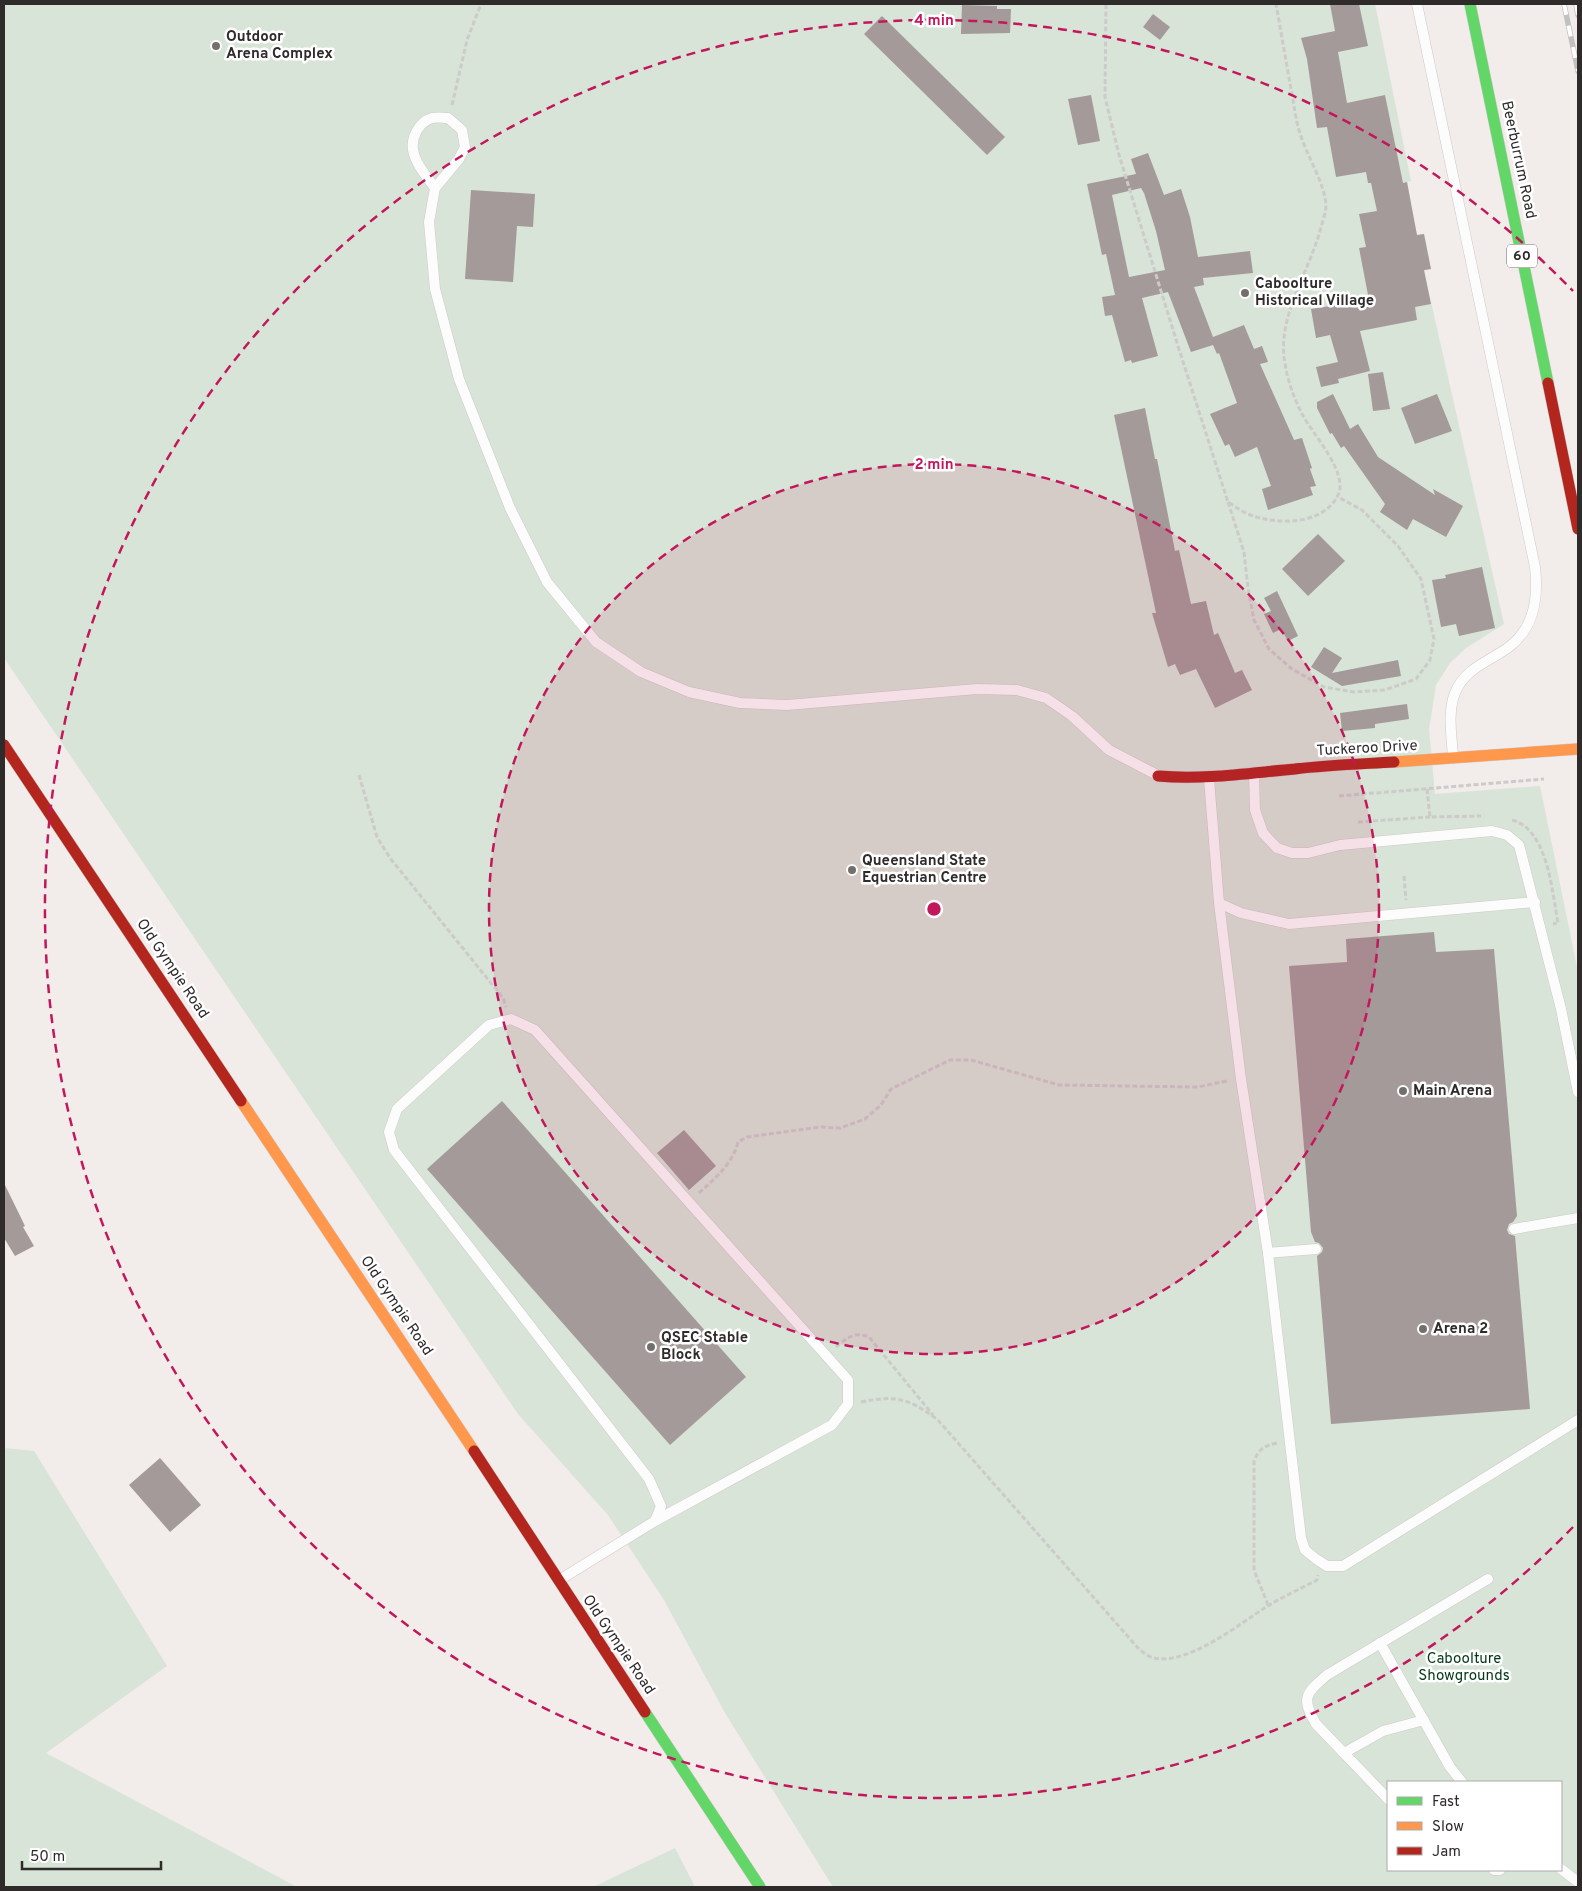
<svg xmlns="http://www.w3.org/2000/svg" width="1582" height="1891" font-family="Overpass,sans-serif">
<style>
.green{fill:#d8e4d7;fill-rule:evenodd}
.building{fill:#a49a99;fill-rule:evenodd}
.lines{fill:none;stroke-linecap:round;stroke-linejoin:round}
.lane-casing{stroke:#cfcac9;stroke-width:11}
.fast-casing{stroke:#cfcac9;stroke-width:12}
.slow-casing{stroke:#cfcac9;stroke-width:12}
.jam-casing{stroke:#cfcac9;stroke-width:12}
.path{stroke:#cccbca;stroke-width:3;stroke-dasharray:5 2.5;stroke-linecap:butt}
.lane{stroke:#fdfcfc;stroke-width:10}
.fast{stroke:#63d668;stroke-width:11}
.slow{stroke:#ff974d;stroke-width:11}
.jam{stroke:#b3261e;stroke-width:11}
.rail-casing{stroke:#c2c1c0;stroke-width:5.5}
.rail{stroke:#fff;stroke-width:4;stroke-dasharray:11;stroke-linecap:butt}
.ring{fill:none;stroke:#c2185b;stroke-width:2.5;stroke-dasharray:9 6}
.poi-dot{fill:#736f6d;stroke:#fff;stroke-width:2}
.labels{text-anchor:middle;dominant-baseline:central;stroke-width:5;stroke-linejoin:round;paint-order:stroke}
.shield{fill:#fff;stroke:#6d6b6a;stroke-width:1}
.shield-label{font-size:14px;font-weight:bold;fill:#2f2b2a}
.poi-label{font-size:15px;font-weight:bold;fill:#2f2b2a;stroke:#fff;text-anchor:start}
.street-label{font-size:15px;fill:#2f2b2a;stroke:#fff}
.park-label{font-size:15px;fill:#043818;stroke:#fff}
.centre{fill:#c2185b;stroke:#fff;stroke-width:2.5}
.ring-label{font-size:15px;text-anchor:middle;font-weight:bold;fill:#c2185b;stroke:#fff;stroke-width:5;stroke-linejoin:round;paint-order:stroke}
</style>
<rect width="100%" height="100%" fill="#f2ecea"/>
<g class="green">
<path d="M 4,4 L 1375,4 L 1411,181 L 1407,182 L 1411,203 L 1409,203 L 1417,235 L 1424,234 L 1431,269 L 1424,271 L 1504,624 L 1466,648 L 1450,663 L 1436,685 L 1429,729 L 1435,794 L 1540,786 L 1578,972 L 1578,1887 L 833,1887 L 725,1713 L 664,1600 L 608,1515 L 518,1414 L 4,658 ZM 1388,1782 L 1561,1782 L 1561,1870 L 1388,1870 Z"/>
<polygon points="4,1448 34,1451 167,1666 46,1753 297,1887 4,1887"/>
<polygon points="675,1848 695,1887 593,1887"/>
</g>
<g class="building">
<polygon points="1330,4 1359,4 1368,46 1338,52 1347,103 1385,95 1403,183 1407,182 1417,235 1424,234 1431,269 1424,270 1431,304 1415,307 1417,320 1360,331 1370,371 1338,379 1339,383 1321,387 1316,367 1338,362 1330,335 1316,338 1311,309 1369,300 1359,248 1366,247 1359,214 1377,211 1371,183 1368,183 1366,172 1336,177 1327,127 1317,128 1307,59 1301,38 1335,31"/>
<polygon points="962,5 997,6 997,9 1011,9 1010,33 961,34"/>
<polygon points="1153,14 1170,27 1160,40 1143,27"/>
<polygon points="882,16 1005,137 987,155 864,34"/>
<polygon points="1091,95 1100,141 1078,145 1068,99"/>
<path d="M 1148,153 L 1164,195 L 1181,189 L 1190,217 L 1198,257 L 1250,251 L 1253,273 L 1203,278 L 1204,285 L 1194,287 L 1213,337 L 1244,325 L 1254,349 L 1262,346 L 1268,362 L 1260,364 L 1294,440 L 1302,438 L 1312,468 L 1310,469 L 1316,486 L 1310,487 L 1313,495 L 1268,510 L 1262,489 L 1271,486 L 1257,447 L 1235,457 L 1229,444 L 1225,446 L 1210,414 L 1237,403 L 1219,353 L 1217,354 L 1213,345 L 1191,352 L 1168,292 L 1142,298 L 1158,356 L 1132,363 L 1131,360 L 1125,362 L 1112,315 L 1105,316 L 1102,297 L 1115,295 L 1106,254 L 1102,255 L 1087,184 L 1136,174 L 1131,159 ZM 1141,188 L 1144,193 L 1156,231 L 1165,270 L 1129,277 L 1112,195 Z"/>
<polygon points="471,190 535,194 533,227 517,226 513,282 465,279"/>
<polygon points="1383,372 1390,409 1373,411 1368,374"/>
<polygon points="1333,394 1350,429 1358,424 1378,457 1435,495 1433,489 1463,506 1446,537 1413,519 1407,530 1380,512 1385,504 1344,446 1341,448 1332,433 1330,434 1317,408 1317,402"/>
<polygon points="1437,394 1452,431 1415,444 1401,408"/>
<polygon points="1145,408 1155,459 1157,459 1175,551 1179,550 1191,604 1206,601 1214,635 1218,633 1235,673 1242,670 1252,690 1215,708 1196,669 1180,675 1175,664 1168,667 1152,613 1156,613 1114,415"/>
<polygon points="1318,534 1345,561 1308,596 1282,569"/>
<polygon points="1482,567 1495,628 1459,636 1456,624 1441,627 1432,580 1446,578 1445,575"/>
<polygon points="1277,591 1298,636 1288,641 1281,629 1273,633 1264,614 1271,611 1264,598"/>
<polygon points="1324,647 1342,658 1332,673 1398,660 1401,676 1342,686 1311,667"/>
<polygon points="1407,704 1409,719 1375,724 1375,728 1342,731 1340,713"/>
<polygon points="1434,932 1436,952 1494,949 1517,1216 1513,1222 1509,1224 1507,1230 1509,1234 1515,1236 1530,1409 1331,1424 1317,1256 1322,1252 1323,1248 1319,1243 1315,1242 1311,1232 1289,966 1347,962 1346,939"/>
<polygon points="502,1101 746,1377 670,1445 427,1169"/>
<polygon points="684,1130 716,1166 689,1190 657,1153"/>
<polygon points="4,1183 25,1226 23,1227 34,1246 15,1256 4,1238"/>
<polygon points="160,1458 201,1505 170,1532 129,1485"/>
</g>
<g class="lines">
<g class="lane-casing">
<g id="lane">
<path d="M 1417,4 L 1535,567 C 1539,602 1533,634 1500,653 C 1482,664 1463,672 1455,693 C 1447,713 1452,737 1453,758"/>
<path d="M 435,188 C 427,177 415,163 413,150 C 411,137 419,122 432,118 C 437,117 444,118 448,118 L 462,130 L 465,147 L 459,159 L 435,188 L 429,222 L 435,289 L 459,379 L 510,508 L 547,582 L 596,642 L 641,672 L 689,692 L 740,703 L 787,705 L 977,689 L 1017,690 L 1046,698 L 1072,716 L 1109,750 L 1157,775"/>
<polyline points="1254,774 1255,810 1263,833 1277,848 1292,853 1308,853 1340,845 1492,831 1507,835 1519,845 1561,1009 1578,1092"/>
<polyline points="1209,779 1219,903 1241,1079 1268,1253 1301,1538 1305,1550 1316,1559 1327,1566 1343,1566 1578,1420"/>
<polyline points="1219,903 1241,913 1289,924 1535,902"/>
<polyline points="1514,1229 1578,1218"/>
<polyline points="1268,1253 1316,1249"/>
<polyline points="561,1579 655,1521 832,1425 848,1404 848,1380 535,1030 511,1019 489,1025 397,1109 389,1132 394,1150 649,1479 661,1506 655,1521"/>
<polyline points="1380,1643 1450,1767 1462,1782"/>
<polyline points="1344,1753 1383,1731 1424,1720"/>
<path d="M 1388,1799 L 1316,1724 C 1301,1698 1305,1694 1327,1675 L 1488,1579"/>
<polyline points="1561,1869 1578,1882"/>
<polyline points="1494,1870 1500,1870"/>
</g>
</g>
<g class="fast-casing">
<g id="fast">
<polyline points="1470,4 1548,383"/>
<polyline points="645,1712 760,1887"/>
</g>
</g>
<g class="slow-casing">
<g id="slow">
<polyline points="1394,762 1578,749"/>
<polyline points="241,1101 474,1451"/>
</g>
</g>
<g class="jam-casing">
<g id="jam">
<polyline points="1548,383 1578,529"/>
<polyline points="4,745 241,1101"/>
<path d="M 1158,776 C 1204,780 1249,773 1295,769 C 1328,765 1361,764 1394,762"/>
<polyline points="474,1451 645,1712"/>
</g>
</g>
<g class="path">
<path d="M 1106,4 L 1105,97 L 1119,155 L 1178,346 L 1228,502 C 1235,506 1241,511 1248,514 C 1275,525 1321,526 1337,497 C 1351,475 1313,435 1302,414 C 1294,398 1288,382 1285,364 C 1276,316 1310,272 1321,227 C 1323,220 1326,212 1326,205 C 1325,183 1305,153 1299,130 C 1295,117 1294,103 1291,89 C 1286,61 1281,32 1276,4"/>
<polyline points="452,105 467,40 481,4"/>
<polyline points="1228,502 1244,552 1248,588 1254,620 1269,649 1292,669 1324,687 1354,692 1385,690 1416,679 1430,660 1434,639 1421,579 1398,546 1362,510 1338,497"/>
<polyline points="359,775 377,837 390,858 503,998 506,1007"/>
<polyline points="1427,789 1430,817 1481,816"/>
<polyline points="1339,796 1544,779"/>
<path d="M 1512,820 C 1548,829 1552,892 1558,923 L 1553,924"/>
<polyline points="1358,822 1430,817"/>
<polyline points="1404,876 1406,900"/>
<path d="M 699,1193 C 715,1178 732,1165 738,1142 L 747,1137 L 821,1127 L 840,1128 L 865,1119 L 881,1105 L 891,1089 L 950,1060 L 971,1060 L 1059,1085 L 1198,1087 L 1227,1081"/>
<path d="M 836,1347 C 847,1338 854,1331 869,1337 L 933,1415"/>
<path d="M 861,1402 C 897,1395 907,1398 937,1419 L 1138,1648 C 1142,1651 1148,1657 1154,1658 C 1189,1665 1238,1625 1266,1607 C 1282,1597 1300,1589 1317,1580 L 1318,1575"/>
<path d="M 1268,1605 L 1254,1570 L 1254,1461 C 1259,1448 1265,1446 1277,1443"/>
</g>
<use href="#lane" class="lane"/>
<use href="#fast" class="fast"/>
<use href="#slow" class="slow"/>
<use href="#jam" class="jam"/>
<g class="rail-casing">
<g id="rail">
<polyline points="1564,4 1578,71"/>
<polyline points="1576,4 1578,15"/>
</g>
</g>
<use href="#rail" class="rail"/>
</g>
<circle cx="934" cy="909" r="445" fill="#c2185b" fill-opacity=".12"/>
<g class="ring">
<circle cx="934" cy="909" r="445"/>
<path d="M1573 1527A889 889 0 1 1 1573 291"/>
</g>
<g class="poi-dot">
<circle cx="216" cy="46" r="5"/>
<circle cx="1245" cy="293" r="5"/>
<circle cx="852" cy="870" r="5"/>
<circle cx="1403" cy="1091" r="5"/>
<circle cx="1423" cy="1329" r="5"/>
<circle cx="651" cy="1347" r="5"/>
</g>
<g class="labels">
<rect class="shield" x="1507" y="244.5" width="30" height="23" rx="4"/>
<g class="shield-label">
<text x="1522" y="256">60</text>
</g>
<g class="poi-label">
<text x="226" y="37">Outdoor<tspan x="226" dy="17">Arena Complex</tspan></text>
<text x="1255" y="284">Caboolture<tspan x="1255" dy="17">Historical Village</tspan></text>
<text x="862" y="861">Queensland State<tspan x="862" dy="17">Equestrian Centre</tspan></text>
<text x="1413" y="1091">Main Arena</text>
<text x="1433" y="1329">Arena 2</text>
<text x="661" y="1338">QSEC Stable<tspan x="661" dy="17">Block</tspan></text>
</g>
<g class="street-label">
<text transform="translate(1518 160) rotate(78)">Beerburrum Road</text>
<text transform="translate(1367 749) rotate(-3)">Tuckeroo Drive</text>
<text transform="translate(172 969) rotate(56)">Old Gympie Road</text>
<text transform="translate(396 1306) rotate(56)">Old Gympie Road</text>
<text transform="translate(618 1645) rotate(56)">Old Gympie Road</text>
</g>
<g class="park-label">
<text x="1464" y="1659">Caboolture<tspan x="1464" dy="17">Showgrounds</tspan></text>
</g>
</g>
<circle cx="934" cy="909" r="8" class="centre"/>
<g class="ring-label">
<text x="934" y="25">4 min</text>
<text x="934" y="469">2 min</text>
</g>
<rect width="1582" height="1891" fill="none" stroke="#2f2b2a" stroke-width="10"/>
<rect x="1387" y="1781" width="175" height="90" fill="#ffffff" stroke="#acaaaa"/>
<rect x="1397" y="1797" width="25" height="8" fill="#63d668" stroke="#acaaaa"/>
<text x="1432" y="1806" font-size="15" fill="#2f2b2a">Fast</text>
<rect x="1397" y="1822" width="25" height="8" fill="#ff974d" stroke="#acaaaa"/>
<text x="1432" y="1831" font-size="15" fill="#2f2b2a">Slow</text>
<rect x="1397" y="1847" width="25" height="8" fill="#b3261e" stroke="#acaaaa"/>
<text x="1432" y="1856" font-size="15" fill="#2f2b2a">Jam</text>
<path d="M22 1861v8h139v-8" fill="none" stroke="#2f2b2a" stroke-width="2.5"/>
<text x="30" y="1861" font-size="15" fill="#2f2b2a" stroke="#ffffff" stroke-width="4" paint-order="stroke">50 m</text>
</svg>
